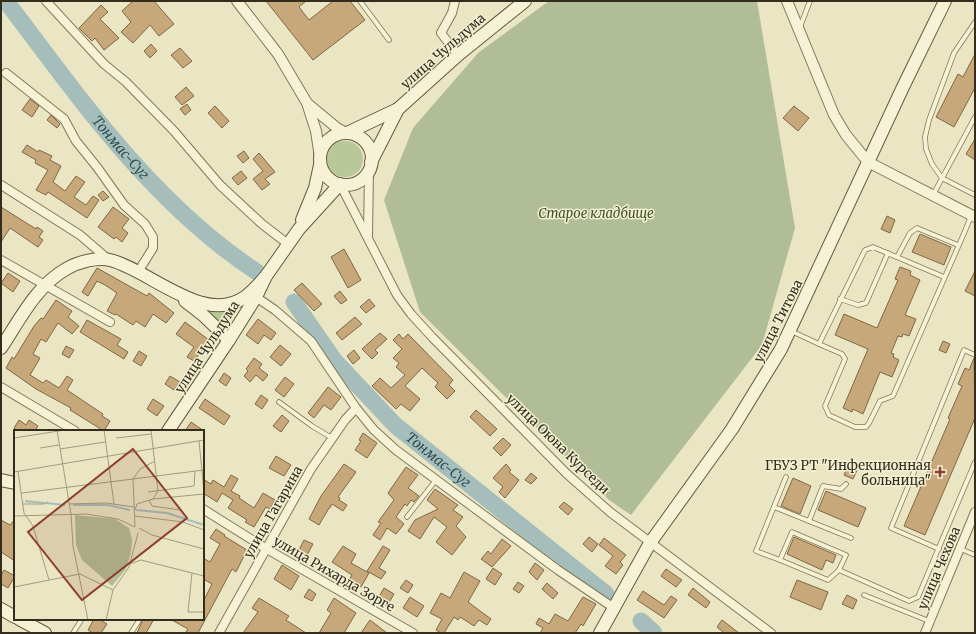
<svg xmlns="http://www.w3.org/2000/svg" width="976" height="634" font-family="Merriweather,serif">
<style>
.green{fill:#b9c898}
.cemetery{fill:#b1bd97}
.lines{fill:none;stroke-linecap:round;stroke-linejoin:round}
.river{stroke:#a5bebb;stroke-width:17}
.building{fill:#c6a87b;stroke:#816743}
.service-casing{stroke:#83785b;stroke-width:5.5}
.minor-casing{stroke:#83785b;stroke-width:10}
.tertiary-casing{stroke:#83785b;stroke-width:12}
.secondary-casing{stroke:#65593e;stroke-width:14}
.service{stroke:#f6f2d5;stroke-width:4}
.minor{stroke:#f6f2d5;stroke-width:8}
.tertiary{stroke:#f6f2d5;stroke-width:10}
.secondary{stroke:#f6f2d5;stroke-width:12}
.poi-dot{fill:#8e4030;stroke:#f2efd2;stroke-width:1.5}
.labels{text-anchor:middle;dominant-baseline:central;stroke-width:3;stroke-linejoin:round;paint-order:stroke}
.street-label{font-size:13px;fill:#342d1e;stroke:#f2efd2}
.park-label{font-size:13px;font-style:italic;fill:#3d4f26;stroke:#f2efd2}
.poi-label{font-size:13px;fill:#342d1e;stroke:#f2efd2;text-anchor:end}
.water-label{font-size:14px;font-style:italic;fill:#2e4f53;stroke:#f2efd2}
.inset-river{fill:none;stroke:#a5bebb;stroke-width:2}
.inset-road{fill:none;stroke:#a19c81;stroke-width:1}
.view{fill:#8e4030;fill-opacity:0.15;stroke:#8e4030;stroke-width:2}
.inset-edge{fill:none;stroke:#342d1e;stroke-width:2}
</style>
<rect width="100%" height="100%" fill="#eae6c3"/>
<g class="green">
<circle cx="345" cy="159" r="18"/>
<polygon points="240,302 222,330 198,312 218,312"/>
</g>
<polygon class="cemetery" points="549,1 757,1 795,228 762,345 631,515 609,500 420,312 384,200 413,128 478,53"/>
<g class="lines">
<g class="river">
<path id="s1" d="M 6,1 C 80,99 153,204 257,272"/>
<path id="s2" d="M 294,302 L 334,360 L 395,425 L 606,594"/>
<polyline points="641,621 654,633"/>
</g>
</g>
<g class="building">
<polygon points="133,1 154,1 174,24 159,36 150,25 133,43 121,32 131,22 122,11"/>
<polygon points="266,1 306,1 299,7 309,20 333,1 350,1 365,20 313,60"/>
<polygon points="101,5 108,12 100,19 119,38 104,50 95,38 92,41 79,28"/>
<polygon points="151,44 157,51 150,58 144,51"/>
<polygon points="180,48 192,61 183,68 171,55"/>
<polygon points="975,54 975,88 954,127 936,117 958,74 963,77"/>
<polygon points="186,87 194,96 182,105 175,97"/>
<polygon points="30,99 39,106 32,117 22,110"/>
<polygon points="187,104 191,110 185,115 180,109"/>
<polygon points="215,106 229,121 222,128 208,113"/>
<polygon points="794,106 809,118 798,131 783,118"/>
<polygon points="51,115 60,124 57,128 47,120"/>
<polygon points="975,139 975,160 966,154"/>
<polygon points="27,145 38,152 39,150 52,156 50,160 61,166 53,182 65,191 76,176 85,182 74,197 86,205 93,196 99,200 87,218 48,192 46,195 36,190 48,170 35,163 36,160 22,152"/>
<polygon points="244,151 249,158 243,163 237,156"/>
<polygon points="259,153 275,172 265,179 270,184 262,190 253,179 263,171 253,159"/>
<polygon points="241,171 247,178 238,185 232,178"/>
<polygon points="103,191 109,197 103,201 98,195"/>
<polygon points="1,207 36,229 37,227 43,231 39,237 43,240 38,247 10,228 1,242"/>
<polygon points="113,207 129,219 122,228 128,233 122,242 116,237 114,239 98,227"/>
<polygon points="887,216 895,220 890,233 881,229"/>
<polygon points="920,234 951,247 944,265 912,252"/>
<polygon points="344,249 361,280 348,288 331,257"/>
<polygon points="900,267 911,271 910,275 920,280 905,315 916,319 909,336 903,334 902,337 898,336 891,353 894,354 893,357 899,360 892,377 880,372 863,414 853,409 852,412 843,408 868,349 835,335 844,314 877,328 898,280 895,279"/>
<polygon points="97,268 147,296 149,293 174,313 166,323 153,314 145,327 136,321 133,325 116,314 115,315 107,311 117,293 105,285 97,281 88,296 82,292"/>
<polygon points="975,271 975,296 965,291"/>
<polygon points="8,273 20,281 13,292 1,283"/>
<polygon points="302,283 322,304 314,311 294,290"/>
<polygon points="340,291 347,300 341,304 334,296"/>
<polygon points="369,299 375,306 366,313 360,307"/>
<polygon points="56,300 72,311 68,317 79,326 72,334 58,323 46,342 41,339 33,354 40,358 30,375 43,383 46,380 59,388 67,376 73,380 67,390 103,414 102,416 110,421 104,431 70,410 71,408 36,389 6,368 12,357 14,359 34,326 41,318 43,319"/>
<polygon points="355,317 362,324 342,340 336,333"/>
<polygon points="258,319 276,333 271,340 264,335 258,344 246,335"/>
<polygon points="87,320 121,339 117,345 128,352 124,359 80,332"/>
<polygon points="185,322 209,340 194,361 187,357 194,347 176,334"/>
<polygon points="380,333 387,339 375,350 378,353 372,359 362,349"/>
<polygon points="399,334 403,339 408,334 453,380 449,385 455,391 447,399 435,387 438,383 422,368 405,386 420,399 410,411 401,404 396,409 372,386 380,378 391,388 405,375 396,367 399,363 393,358 402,349 393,340"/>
<polygon points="943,341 950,344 946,353 939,350"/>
<polygon points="280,345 291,354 281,366 270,357"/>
<polygon points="66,346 74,350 69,358 62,354"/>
<polygon points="354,350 360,358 353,364 347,356"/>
<polygon points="139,351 147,356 141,366 133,361"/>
<polygon points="254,358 262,364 259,368 268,375 263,381 256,375 250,382 244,376 248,371 246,369"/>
<polygon points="974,358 975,418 925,535 904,526 950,419 948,418 962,386 958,384 965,368 969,370"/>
<polygon points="224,373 231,378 226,386 219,381"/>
<polygon points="170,376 180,382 174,390 165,384"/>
<polygon points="285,377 294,384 284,397 275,390"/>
<polygon points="328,387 341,397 331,410 324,405 314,418 308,413"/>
<polygon points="261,395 268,400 262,409 255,404"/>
<polygon points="153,399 164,406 157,416 147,409"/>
<polygon points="205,399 230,416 224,425 199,408"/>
<polygon points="476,410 497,429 490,436 470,417"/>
<polygon points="282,415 289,421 281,432 273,426"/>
<polygon points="19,420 26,425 29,420 38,426 35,431 18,431 14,428"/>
<polygon points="191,422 204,431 185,431"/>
<polygon points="363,433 377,443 367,458 355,450 361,441 359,440"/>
<polygon points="503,438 511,445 501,456 493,448"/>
<polygon points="276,456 291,465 284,476 269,468"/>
<polygon points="850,462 859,466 853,479 844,475"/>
<polygon points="344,464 356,472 338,497 340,498 339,500 347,505 343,511 332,504 330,508 329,508 319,525 309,519 321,496"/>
<polygon points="506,464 511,470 509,472 519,480 505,498 499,492 503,487 493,478"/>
<polygon points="406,467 418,475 408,488 419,496 414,502 411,500 407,506 405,504 396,517 404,524 396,534 387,528 380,540 373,535 381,523 378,522 394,500 388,493"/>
<polygon points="531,473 537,478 531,484 525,480"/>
<polygon points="231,475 238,479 231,491 240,496 239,498 254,508 263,493 275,500 270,509 266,507 254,527 245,522 247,520 228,508 233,500 222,493 217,502 203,493 203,479 211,484 213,480 224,487"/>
<polygon points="793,478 811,486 800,514 781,506"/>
<polygon points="435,489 458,505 453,510 463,517 456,526 466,537 452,555 436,542 447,527 434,517 420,539 408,531 415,520 438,509 427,500"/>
<polygon points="826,491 866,508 858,527 818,510"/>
<polygon points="564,502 573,509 568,515 559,507"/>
<polygon points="15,519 15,561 1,552 1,520 10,525"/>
<polygon points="216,529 225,535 224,536 247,550 236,572 232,569 198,633 185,633 188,629 170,619 203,620 203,602 212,584 203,579 203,558 210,562 220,544 210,538"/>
<polygon points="589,537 598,544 592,552 583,544"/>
<polygon points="794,537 836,555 833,563 826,560 822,570 787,554"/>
<polygon points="604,538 626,555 620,562 623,565 616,574 605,566 613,556 599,545"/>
<polygon points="502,539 511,546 492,567 481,559 488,551 491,554"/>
<polygon points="304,540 313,544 307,555 299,550"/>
<polygon points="343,546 356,554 351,563 369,573 361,587 349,580 352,575 332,562"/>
<polygon points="383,546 390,550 379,568 386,572 381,579 367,571"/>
<polygon points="535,563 544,570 537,580 529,572"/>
<polygon points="282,565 299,576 291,590 274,579"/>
<polygon points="493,568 502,574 495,585 486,579"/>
<polygon points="666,569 682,580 676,587 661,576"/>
<polygon points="4,570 15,576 8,588 1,584 1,575"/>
<polygon points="464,572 480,581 468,602 491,619 487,625 479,620 474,626 460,617 458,620 454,617 444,633 441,633 436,630 442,619 430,613 441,593 450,598"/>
<polygon points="406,580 413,585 408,593 400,588"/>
<polygon points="797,580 828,592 821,610 790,597"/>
<polygon points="518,582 524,586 519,593 513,589"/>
<polygon points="547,583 558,593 553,599 542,589"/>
<polygon points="384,588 394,594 387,606 377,600"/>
<polygon points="693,588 710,602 706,608 688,595"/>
<polygon points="309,589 316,594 312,601 304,597"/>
<polygon points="643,591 664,605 671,596 677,600 664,618 637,600"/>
<polygon points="847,595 857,600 853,609 842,604"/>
<polygon points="410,597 424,606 417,617 403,608"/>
<polygon points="583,597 596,604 583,626 581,624 575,633 540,633 543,628 536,624 539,618 549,624 555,614 568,621"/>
<polygon points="259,598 289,616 286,620 306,633 243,633 258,612 252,608"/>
<polygon points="334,598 356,613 344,633 319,633 331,613 327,610"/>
<polygon points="94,619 99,619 107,624 101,633 93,633 88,630"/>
<polygon points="143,619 154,619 146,633 137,633"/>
<polygon points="370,620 387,633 361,633"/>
<polygon points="722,620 739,633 724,633 717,627"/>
</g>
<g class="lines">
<g class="service-casing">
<g id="service">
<polyline points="360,1 389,40"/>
<polyline points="975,22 954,53 929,120 925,137 926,149 932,164 942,178 975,195"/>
<polyline points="800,27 810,1"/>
<polyline points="933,195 975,117"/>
<polyline points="897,257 910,233 917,228 958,245"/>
<polyline points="944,277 873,247 865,250 819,344 842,354 845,359 825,406 829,415 855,427 866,427 869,423 880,401 893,396 965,231 971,216"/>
<polyline points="840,299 858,305 866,303 888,253"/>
<polyline points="791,331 819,344"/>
<polyline points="279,402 312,426 332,438"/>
<polyline points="774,507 851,538"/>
<polyline points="407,517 436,480"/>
<polyline points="809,521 823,486 841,489 846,484"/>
<polygon points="792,532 846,555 839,570 828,580 780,560"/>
<polyline points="939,549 891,528 964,350 975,355"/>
<polyline points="961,549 975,555"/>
<polyline points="780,560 756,551 786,477"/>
<polyline points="839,570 909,601 918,597 975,462"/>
<polyline points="864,595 929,621"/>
<polyline points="73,633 82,619"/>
<polyline points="131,633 140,619"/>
</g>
</g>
<g class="minor-casing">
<g id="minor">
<polyline points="46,1 104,64 126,82 174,131 220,185 262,224 288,244"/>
<polyline points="455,1 452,13 441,33 458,55"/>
<polyline points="6,73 64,119 76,141 97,167 124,205 145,224 153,237 153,248 138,272"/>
<polyline points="340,184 397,295 411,314 432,337 567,474 610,512 771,633"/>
<polyline points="1,185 80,235 109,260"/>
<polyline points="368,235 369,170"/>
<polyline points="1,260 110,322"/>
<polyline points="256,297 275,310 311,341 356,408 374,430 396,450 558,570 614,608"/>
<polyline points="1,387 75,431"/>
<polyline points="203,509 265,548 413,633"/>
<polyline points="219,633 311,469 345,420 356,408"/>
<polyline points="925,633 975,512"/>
</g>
</g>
<g class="tertiary-casing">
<g id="tertiary">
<polyline points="237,1 278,54 307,103 316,131 320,157"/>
<polyline points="787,1 834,115 846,135 868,162 975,217"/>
<polyline points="308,104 337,128 346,133"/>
</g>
</g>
<g class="secondary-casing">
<g id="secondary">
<polyline points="347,133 398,109 458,55 525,1"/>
<circle cx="346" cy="159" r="26"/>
<polyline points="371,162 398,109"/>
<polyline points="302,220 315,188 320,165"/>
<polyline points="185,301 203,315 229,340"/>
<path d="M 1,348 C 19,321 36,286 66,269 C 78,262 96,257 110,260 C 150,270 204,326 245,297 C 253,291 260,283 266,276"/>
<polyline points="168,431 229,340 256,297 266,276 299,229 340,184"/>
<polyline points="1,480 15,483"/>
<polyline points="1,609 15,617"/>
<polyline points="19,619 45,633"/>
<polyline points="600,633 650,543 732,429 781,349 903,87 945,1"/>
</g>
</g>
<use href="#service" class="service"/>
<use href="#minor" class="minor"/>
<use href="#tertiary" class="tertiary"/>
<use href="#secondary" class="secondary"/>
</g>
<path class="poi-dot" d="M938 466h4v4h4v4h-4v4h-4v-4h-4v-4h4z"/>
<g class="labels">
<g class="street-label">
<text transform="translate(443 51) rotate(-41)">улица Чульдума</text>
<text transform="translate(778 321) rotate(-63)">улица Титова</text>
<text transform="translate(207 347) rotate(-57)">улица Чульдума</text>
<text transform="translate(558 444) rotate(44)">улица Оюна Курседи</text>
<text transform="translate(273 512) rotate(-60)">улица Гагарина</text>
<text transform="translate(939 568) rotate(-67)">улица Чехова</text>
<text transform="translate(334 574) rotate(30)">улица Рихарда Зорге</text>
</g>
<g class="park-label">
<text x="596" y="213">Старое кладбище</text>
</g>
<g class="poi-label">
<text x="931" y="465">ГБУЗ РТ "Инфекционная<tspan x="931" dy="15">больница"</tspan></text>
</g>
<g class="water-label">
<text stroke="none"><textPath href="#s1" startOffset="186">Тонмас-Суг</textPath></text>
<text stroke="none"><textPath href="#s2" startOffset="215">Тонмас-Суг</textPath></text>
</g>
</g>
<g transform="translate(14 430)">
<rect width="190" height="190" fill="#eae6c3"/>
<path d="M 61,85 L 101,89 L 115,98 L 118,109 L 117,122 L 112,139 L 98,156 L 68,130 L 62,115 Z" fill="#b1bd97"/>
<path class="inset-river" d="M 11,71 L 31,73M 32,73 L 51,75M 59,75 L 94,75 L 116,80M 122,80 L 153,83 L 190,95"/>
<path class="inset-road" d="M 43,0 L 57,84 L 59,116 L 74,190M 90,0 L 100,74M 0,8 L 51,0M 102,8 L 137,4M 185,11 L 190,62M 26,18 L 45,15M 46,19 L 91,12M 4,41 L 10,83 L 19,96 L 35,150M 0,42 L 190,10M 134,62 L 180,56 L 181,41M 8,63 L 190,40M 139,69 L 190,64M 135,70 L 138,76 L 166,80M 9,74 L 30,74 L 34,72M 55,74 L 92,73 L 120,77M 121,80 L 123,74 L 139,69 L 144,61 L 137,0M 0,86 L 72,84 L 104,89 L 121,97M 121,86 L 169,92 L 190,100M 121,97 L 119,49 L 126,39 L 141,31M 125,98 L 138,105 L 190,119M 116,134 L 127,130 L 190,146M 178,143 L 174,182 L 190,182M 0,157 L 66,144 L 99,160M 92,190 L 99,160 L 115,137 L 124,103"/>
<path class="view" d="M 119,19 L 173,88 L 68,170 L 14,102 Z"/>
<rect width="190" height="190" class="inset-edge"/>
</g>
<rect width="976" height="634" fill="none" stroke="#342d1e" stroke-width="4"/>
</svg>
